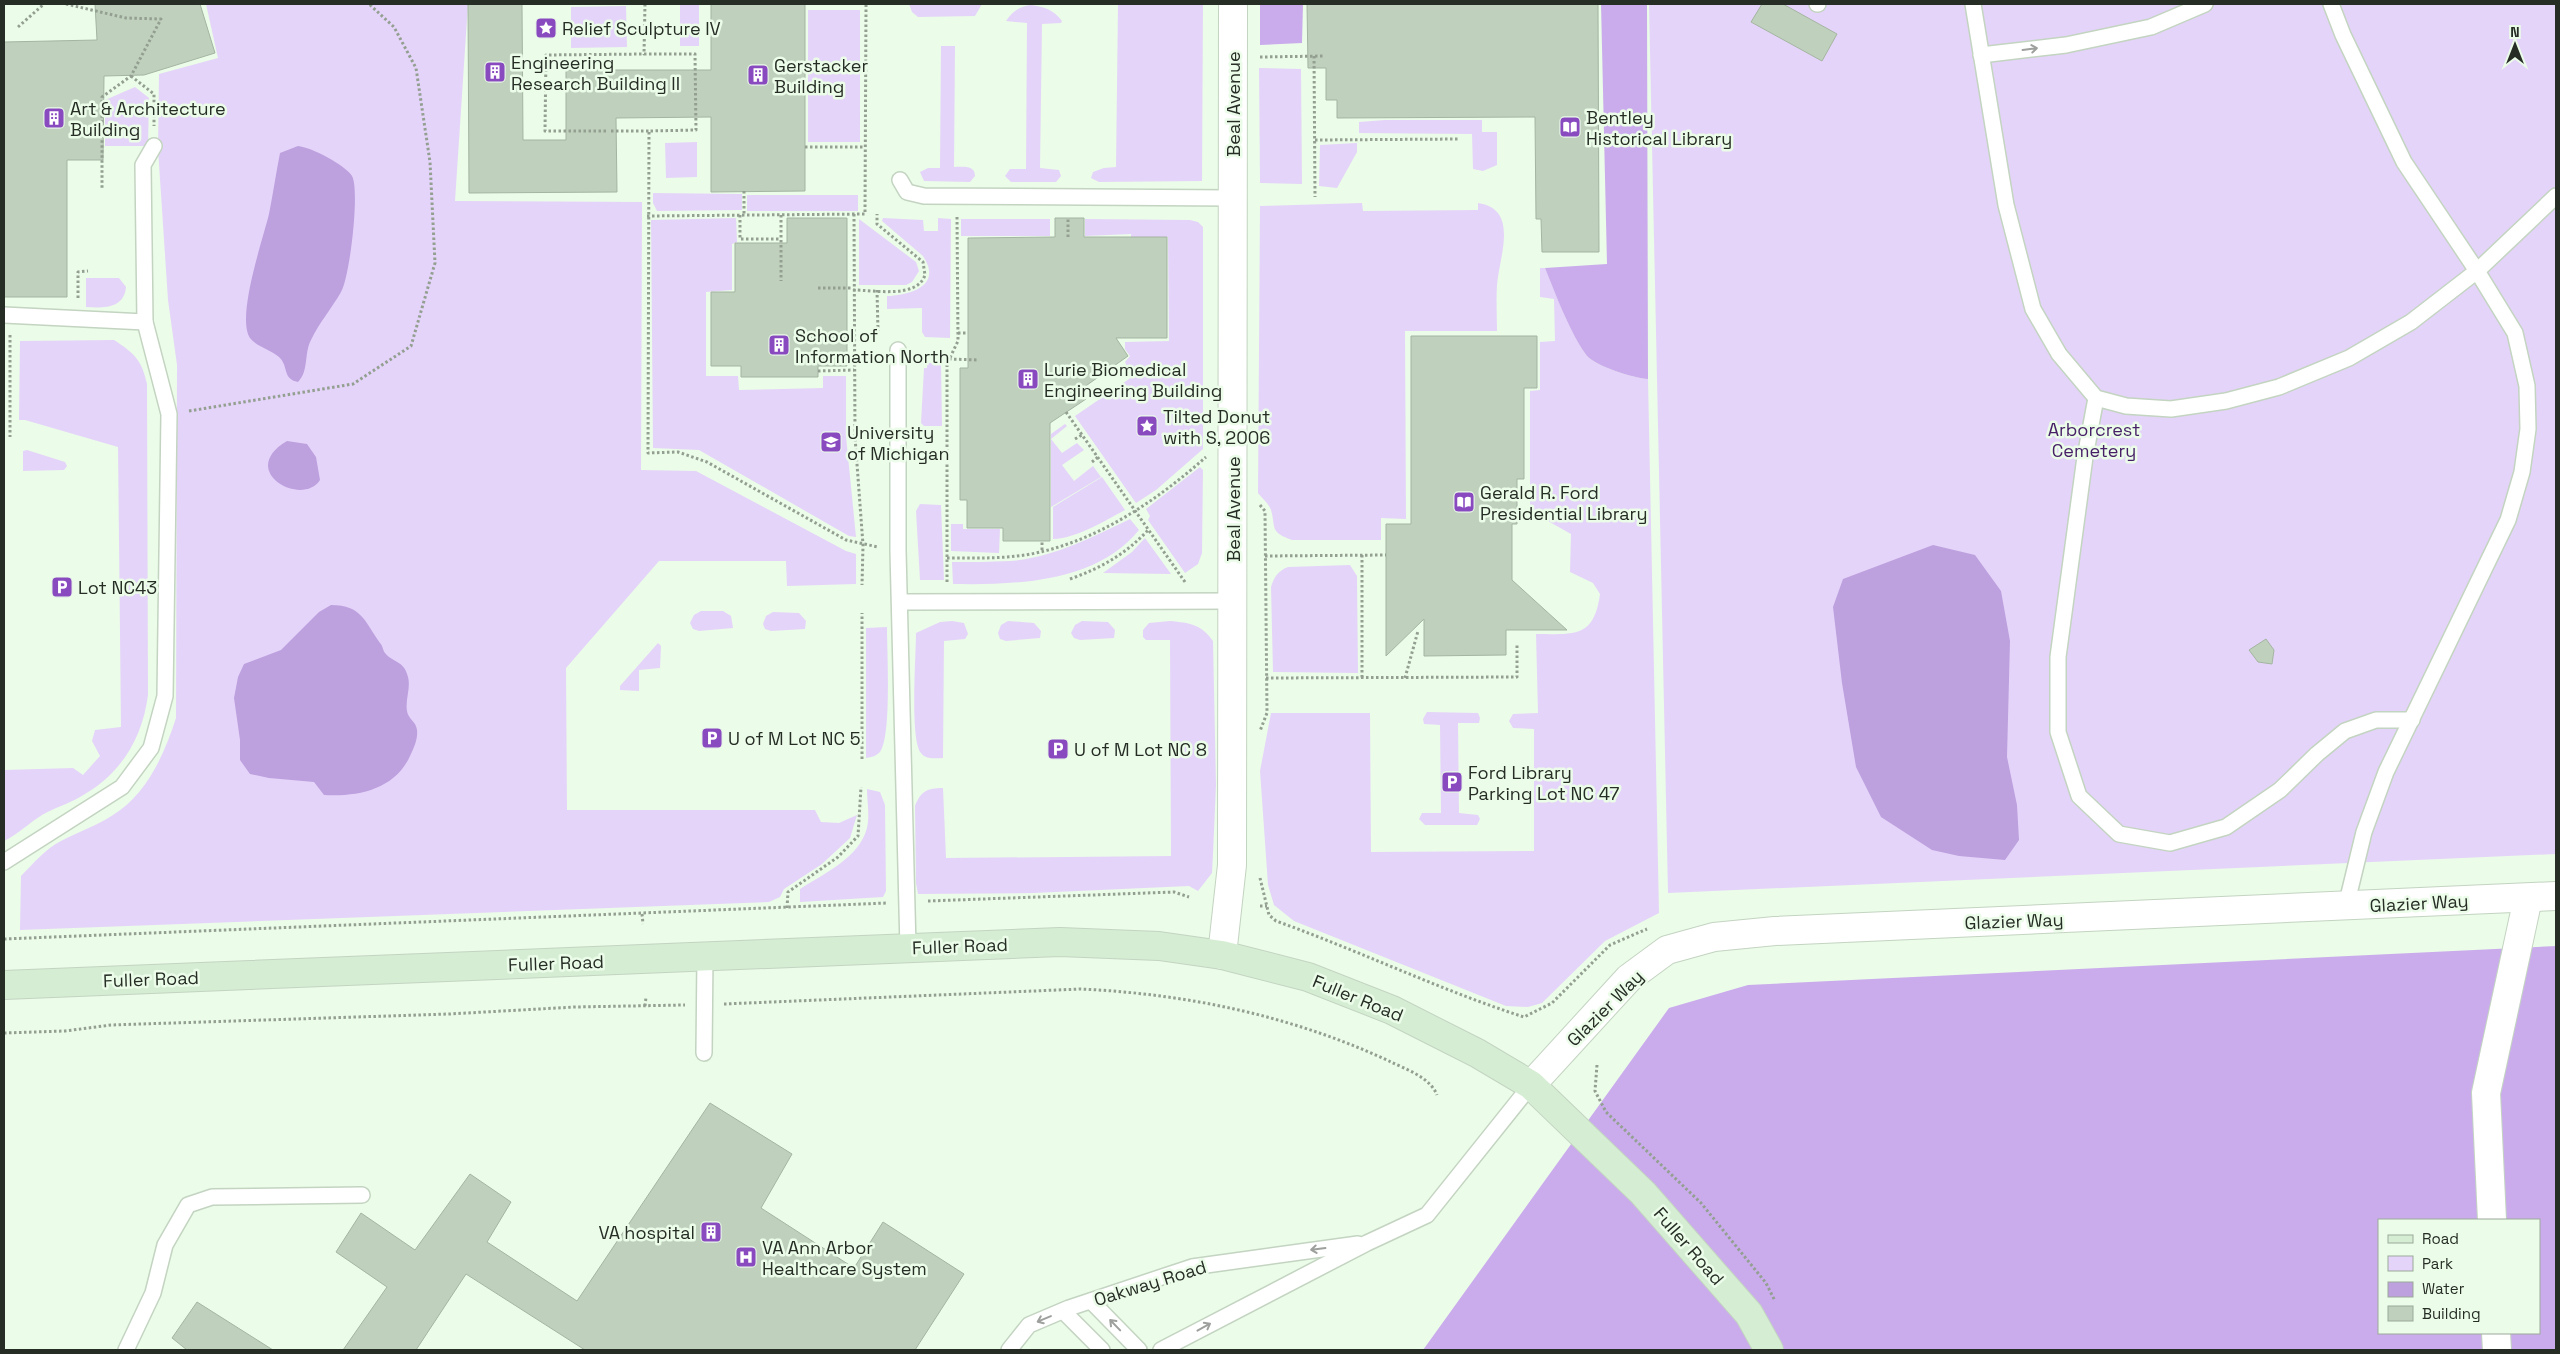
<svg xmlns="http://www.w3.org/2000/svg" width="2560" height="1354" font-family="'Space Grotesk',sans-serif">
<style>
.green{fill:#e5d4f9}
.forest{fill:#caacec;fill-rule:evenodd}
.water{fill:#bda0de}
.building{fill:#bfd0bd;stroke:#a4b5a2}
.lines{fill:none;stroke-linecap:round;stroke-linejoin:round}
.service-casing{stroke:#c3d4c1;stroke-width:18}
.minor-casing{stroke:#c3d4c1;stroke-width:30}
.tertiary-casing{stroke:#c3d4c1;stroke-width:30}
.secondary-casing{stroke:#c3d4c1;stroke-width:30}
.path{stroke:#939f91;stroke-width:3;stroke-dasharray:2.5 2.5;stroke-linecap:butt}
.service{stroke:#fff;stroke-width:15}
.minor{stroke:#fff;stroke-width:28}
.tertiary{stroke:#fff;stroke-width:28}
.secondary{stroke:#d5eed3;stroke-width:28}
.oneway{stroke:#9da09d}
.labels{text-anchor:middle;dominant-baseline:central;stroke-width:5;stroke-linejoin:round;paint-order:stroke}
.poi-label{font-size:18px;fill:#262d25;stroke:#ebfce9;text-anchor:start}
.street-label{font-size:18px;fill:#262d25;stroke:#ebfce9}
.park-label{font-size:18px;fill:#461f67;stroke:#ebfce9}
</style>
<rect width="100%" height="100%" fill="#ebfce9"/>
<g class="green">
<path d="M 206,4 L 468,4 L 455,201 L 642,202 L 641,470 L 696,471 L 846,551 L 856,554 L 856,584 L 787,586 L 786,561 L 659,561 L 566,668 L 567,810 L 815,810 L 821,822 L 839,823 L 857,815 L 850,838 L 822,864 L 784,889 L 780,897 L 769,902 L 20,930 L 21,876 C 34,863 45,849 61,841 C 78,832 96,826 113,815 C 147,794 164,755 176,718 L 177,365 L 168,300 L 158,149 L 159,74 L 218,58 Z"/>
<rect x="680" y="4" width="19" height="42"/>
<polygon points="909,4 982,4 975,16 918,17 912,12"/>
<polygon points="1118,4 1203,4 1202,181 1099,182 1091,178 1093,172 1104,168 1116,167"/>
<polygon points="1649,4 2556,4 2556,854 1668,893"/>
<path d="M 1031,5 C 1044,7 1053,9 1062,21 L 1061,23 L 1042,24 L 1040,168 L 1059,170 L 1061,176 L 1056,182 L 1011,182 L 1005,176 L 1010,169 L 1026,169 L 1027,23 L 1006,21 C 1013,11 1018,7 1031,5 Z"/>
<polygon points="626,6 627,47 571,48 571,7"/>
<rect x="808" y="10" width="52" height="132"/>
<path d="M 941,46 L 955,46 L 954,167 C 963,167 975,165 975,176 L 970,182 L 924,181 L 920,172 L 928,168 L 940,168 Z"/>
<polygon points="1259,68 1301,69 1302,184 1260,183"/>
<polygon points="135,87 149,98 148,146 105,146 105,100"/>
<polygon points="1385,120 1482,120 1482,132 1497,132 1497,165 1483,171 1473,169 1472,134 1359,133 1359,122"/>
<polygon points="697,142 697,177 666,178 665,143"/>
<polygon points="1357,143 1357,152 1337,188 1319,186 1320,145"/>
<polygon points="653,193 742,194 742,210 657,211 653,203"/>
<rect x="747" y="195" width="111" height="16"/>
<path d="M 1362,203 L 1363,211 L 1478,210 L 1478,203 C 1520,209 1499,257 1497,285 C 1496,300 1497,316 1497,331 L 1405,331 L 1406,519 L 1381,518 L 1381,540 L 1292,540 C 1269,532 1276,527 1271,510 C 1269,504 1262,498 1258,493 L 1260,206 Z"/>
<polygon points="736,218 737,242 732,244 732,290 706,292 706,376 738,376 739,390 823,388 823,376 846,376 846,436 856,537 849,536 699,450 653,448 651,220"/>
<path d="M 883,218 L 923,220 L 924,231 L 938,231 L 938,218 L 951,219 L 950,338 L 925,337 L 922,332 L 922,308 L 887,309 L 887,296 C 910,295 943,286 923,256 L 882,221 Z"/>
<polygon points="859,219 916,262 919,271 912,282 906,285 859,285"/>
<rect x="961" y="219" width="89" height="17"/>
<polygon points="1085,219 1190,220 1198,222 1203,227 1203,449 1156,490 1136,503 1075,416 1132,377 1125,362 1130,356 1125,349 1125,342 1169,341 1168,237 1131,237 1131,234 1085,236"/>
<path d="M 1540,268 L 1545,268 C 1555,292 1571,335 1587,356 C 1597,367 1634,378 1648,379 L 1659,913 L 1605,941 L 1542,1003 L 1528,1007 L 1506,1006 L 1294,921 L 1274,905 L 1268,885 L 1260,771 L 1271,713 L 1370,713 L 1371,852 L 1534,851 L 1534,729 L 1513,728 L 1509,721 L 1513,714 L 1538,713 L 1536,634 C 1573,634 1594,639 1600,594 L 1593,583 L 1570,572 L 1571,534 L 1530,511 L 1530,391 L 1540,390 L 1540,342 L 1555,341 L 1554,299 L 1540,297 Z"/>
<path d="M 86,278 L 119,278 L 126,287 C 124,309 103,308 86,307 Z"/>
<path d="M 114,340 C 134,353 142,360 147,384 L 148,695 C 142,740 120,775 80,797 C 68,804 54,808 42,815 C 29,823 17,835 4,841 L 4,770 L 73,768 L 83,775 L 100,756 L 92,741 L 95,730 L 121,727 L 118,447 L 25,420 L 19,420 L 20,341 Z"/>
<polygon points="927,363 941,363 942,426 924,426 921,423 924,368 927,368"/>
<polygon points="1065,424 1067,426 1051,439 1062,453 1077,443 1084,450 1062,465 1074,481 1093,466 1101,477 1051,507 1051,434"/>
<polygon points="27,450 65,462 67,466 64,470 23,471 23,451"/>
<polygon points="1200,467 1203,470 1202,553 1198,564 1185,573 1148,520 1150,516 1146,509"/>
<path d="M 1102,477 L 1125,510 C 1104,521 1078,538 1053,539 L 1053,507 Z"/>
<polygon points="920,504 941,505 944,580 920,580 916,511"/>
<path d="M 1130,519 L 1139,530 C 1096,583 1016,585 953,584 L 952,562 C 971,562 991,562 1010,561 C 1052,558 1093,537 1130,519 Z"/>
<polygon points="951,524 963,524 963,529 1000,529 999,553 951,551"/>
<polygon points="1145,538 1171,574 1103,573 1132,552"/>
<path d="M 1350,565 L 1357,576 L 1358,673 L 1273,672 L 1271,587 C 1274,577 1278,571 1288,567 Z"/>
<polygon points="701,611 723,611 731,616 733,628 699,631 693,629 690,623 694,615"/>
<polygon points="773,612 799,613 806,621 805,629 771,631 765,629 763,624 766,616"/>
<path d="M 952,621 L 964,623 L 968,634 L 965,639 L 944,641 L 943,758 C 935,758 926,760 921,753 C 910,739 916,656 916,633 L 940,622 Z"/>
<polygon points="1008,621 1034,623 1041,631 1040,638 1006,641 1000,639 998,633 1001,625"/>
<polygon points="1082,621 1108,622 1115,630 1114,638 1080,640 1074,638 1071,633 1075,625"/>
<path d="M 1170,621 C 1190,623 1201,624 1213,641 L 1216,785 L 1213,854 L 1212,873 L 1198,891 L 1189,886 L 1033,893 L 918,894 L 916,883 L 915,806 C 921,791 927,788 943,788 L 946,858 L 1171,856 L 1170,640 L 1146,640 L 1143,637 L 1143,630 L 1149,623 Z"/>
<path d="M 887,627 C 887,651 892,737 880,752 C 876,756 872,757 866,758 L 866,628 Z"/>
<polygon points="658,643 661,646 660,668 639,670 639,691 620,690 620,686"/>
<polygon points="1427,712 1478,713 1480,718 1479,723 1458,723 1459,813 1478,815 1480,819 1477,825 1425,825 1419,819 1422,813 1441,813 1440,725 1424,724 1423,719"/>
<path d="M 867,789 L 880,792 L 885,805 L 886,891 L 883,897 L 800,902 L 800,889 C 825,873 859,858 867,828 C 870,816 867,801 867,789 Z"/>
</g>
<g class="forest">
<polygon points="1260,4 1303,4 1302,43 1260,45"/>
<path d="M 1601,4 L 1647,4 L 1648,379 C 1634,378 1597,367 1587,356 C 1571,335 1555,293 1545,268 L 1607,264 Z"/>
<path d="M 2556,946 L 2556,1350 L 1423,1350 L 1669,1008 L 1748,985 ZM 2379,1220 L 2539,1220 L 2539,1333 L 2379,1333 Z"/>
</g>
<g class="water">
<path d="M 298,146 C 311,147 345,165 352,176 C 360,189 350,277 341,292 C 332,308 319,323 311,340 C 304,353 309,371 298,382 C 282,379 289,366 279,357 C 271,350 257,347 250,338 C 236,317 263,239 269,214 C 273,194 276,173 280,153 Z"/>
<path d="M 287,441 L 307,444 L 316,457 L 320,480 C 302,508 236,471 287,441 Z"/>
<polygon points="1933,545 1975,555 2001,591 2010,641 2007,757 2017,805 2019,840 2005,860 1959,856 1932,850 1881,817 1856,767 1842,683 1833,607 1843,579"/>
<path d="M 331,605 C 362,605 365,622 380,643 C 383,646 383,651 385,653 C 393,663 404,660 408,677 C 411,688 405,700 407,711 C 408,719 416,721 417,730 C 418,739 414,748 410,756 C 395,789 359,797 324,795 L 314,782 L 269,778 L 250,774 L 240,760 L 240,740 L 234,698 L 238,677 L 244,664 L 281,650 L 319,612 Z"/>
</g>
<g class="building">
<polygon points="95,4 200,4 215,53 144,75 104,76 103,160 67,160 67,297 4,297 4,42 97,40"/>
<polygon points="468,4 522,4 523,140 566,140 566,70 711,70 711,4 805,4 805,191 711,192 711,117 616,118 617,192 469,193"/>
<polygon points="1307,4 1598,4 1599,252 1542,252 1541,219 1536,219 1535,117 1337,118 1337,100 1326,100 1326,68 1308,68"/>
<polygon points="1762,4 1783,4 1837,34 1822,61 1751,22"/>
<polygon points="787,218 847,218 847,366 818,366 818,377 741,377 741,366 711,366 711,292 735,292 735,243 787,243"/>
<polygon points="1055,218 1084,218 1084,237 1167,237 1167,338 1116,338 1128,356 1080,390 1086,399 1050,423 1050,541 1003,541 1003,528 967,528 967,500 960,500 960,368 968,368 968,238 1055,237"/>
<polygon points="1411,336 1537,336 1537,388 1524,388 1524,479 1517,479 1517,524 1512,524 1512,580 1567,630 1506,630 1506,655 1424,656 1424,619 1386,656 1386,524 1411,524"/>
<polygon points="2266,639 2274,650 2272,664 2258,662 2249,650"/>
<polygon points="710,1103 792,1154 761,1208 854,1268 883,1222 964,1274 915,1350 585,1350 466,1274 416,1350 343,1350 387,1287 336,1252 361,1213 415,1250 470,1174 511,1202 487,1242 577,1301"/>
<polygon points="197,1302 273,1350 187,1350 172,1338"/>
</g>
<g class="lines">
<g class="service-casing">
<g id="service">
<polyline points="1817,4 1818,4"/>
<polyline points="1973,4 2006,205 2033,309 2059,354 2096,398 2126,406 2171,409 2226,401 2279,387 2349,358 2411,322 2477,271 2556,196"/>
<polyline points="2331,4 2343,35 2404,162 2477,271 2515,333 2527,386 2528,429 2522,472 2508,520 2386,772 2364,832 2346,906"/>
<polyline points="1981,55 2066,45 2151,27 2205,4"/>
<polyline points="900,180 907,192 924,196 1232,198"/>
<polyline points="4,315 145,322 169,414 165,696 151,748 122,787 4,862"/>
<polyline points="145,322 143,165 154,146"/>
<polyline points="898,350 898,551 908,948"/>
<polyline points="2096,398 2085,457 2058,657 2058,732 2079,796 2119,834 2170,843 2226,827 2280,790 2317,754 2345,731 2376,720 2412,720"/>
<polyline points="900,602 1233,601"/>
<polyline points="704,1053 705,956"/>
<polyline points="1091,1301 1139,1350"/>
<polyline points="1063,1311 1102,1350"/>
<polyline points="126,1350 153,1293 165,1245 188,1205 212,1197 362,1195"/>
<polyline points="1009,1350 1029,1325 1069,1308 1192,1267 1358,1244"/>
<polyline points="1161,1350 1367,1243 1427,1215 1531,1085"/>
</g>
</g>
<g class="minor-casing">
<g id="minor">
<polyline points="2492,1220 2486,1093 2528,898"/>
<polyline points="2496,1333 2497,1350"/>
</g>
</g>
<g class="tertiary-casing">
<g id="tertiary">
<polyline points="1222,955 1232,865 1233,4"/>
<polyline points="1531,1085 1629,978 1667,950 1714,937 1775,931 2556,896"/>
</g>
</g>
<g class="secondary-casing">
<polyline id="secondary" points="4,985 1060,942 1159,946 1222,955 1308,977 1392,1010 1477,1053 1531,1085 1643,1193 1749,1314 1769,1350"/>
</g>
<g class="path">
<polyline points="66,4 126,18 161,19 131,76 102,97 102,189"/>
<polyline points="645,4 644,54 695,54 696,130 649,131 648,453 678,452 707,462 846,540 878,547"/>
<polyline points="18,27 44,4"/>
<polyline points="1314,56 1315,197"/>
<polyline points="1260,57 1325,56"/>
<polyline points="131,76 154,94 154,126"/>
<polyline points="606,131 545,131 546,55 644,54"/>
<polyline points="611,131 649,131"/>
<polyline points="1315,140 1458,139"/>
<polyline points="805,147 865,147"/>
<polyline points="744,191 744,215"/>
<polyline points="854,214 855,437 863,545 862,585"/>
<polyline points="740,215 740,239 781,239"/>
<polyline points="781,215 781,281"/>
<polyline points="647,216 865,214 866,4"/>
<polyline points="1068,237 1068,217"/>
<polyline points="818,288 853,288"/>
<path d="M 853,290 C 874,290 917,299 925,275 L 923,262 L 877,224 L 877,214"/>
<polyline points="877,290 878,331"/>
<polyline points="78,298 78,272 88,271"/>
<polyline points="958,333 968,333"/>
<polyline points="10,335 10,437"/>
<polyline points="949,359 979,360"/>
<polyline points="818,371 854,370"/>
<polyline points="189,411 353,384 411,346 435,263 430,162 416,68 394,27 369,4"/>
<polyline points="1066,412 1185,582"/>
<polyline points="1075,439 1082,435"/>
<polyline points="1092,462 1098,457"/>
<polyline points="1260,505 1265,511 1267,713 1260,731"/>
<polyline points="1042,550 1042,541"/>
<polyline points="1362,555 1362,678"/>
<polyline points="1265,556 1386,555"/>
<path d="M 947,558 C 976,558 1003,559 1031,554 C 1098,541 1156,501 1206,457"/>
<path d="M 1070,579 C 1101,568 1126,554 1148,530"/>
<polyline points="947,582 947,364 958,341 957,216"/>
<polyline points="1266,678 1517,677 1517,644"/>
<polyline points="1405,678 1418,631"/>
<polyline points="862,759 862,613"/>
<path d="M 1260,878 L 1269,915 L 1276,921 C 1360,951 1440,990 1524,1017 L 1552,1003 L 1610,945 L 1647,929"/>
<polyline points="928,901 1174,892 1189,897"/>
<polyline points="1260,906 1267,906"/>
<polyline points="787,908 788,892 838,857 858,836 861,787"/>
<polyline points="642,914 643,924"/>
<polyline points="4,939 887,903"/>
<path d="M 724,1004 L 1081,989 C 1188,994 1292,1016 1389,1061 C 1405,1069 1430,1077 1437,1095"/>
<polyline points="645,1006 646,997"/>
<polyline points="4,1033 65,1031 111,1025 449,1014 575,1007 685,1005"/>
<polyline points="1597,1065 1595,1091 1606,1112 1701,1203 1766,1283 1775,1301"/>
</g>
<use href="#service" class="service"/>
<use href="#minor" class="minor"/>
<use href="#tertiary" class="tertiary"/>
<use href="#secondary" class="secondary"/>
</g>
<defs><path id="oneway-shaft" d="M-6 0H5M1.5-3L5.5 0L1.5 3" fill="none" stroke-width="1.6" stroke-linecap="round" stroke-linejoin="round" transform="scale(1.25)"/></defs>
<g class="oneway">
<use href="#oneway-shaft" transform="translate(2030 49) rotate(-7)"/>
<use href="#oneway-shaft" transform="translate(1318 1249) rotate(173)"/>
<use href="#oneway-shaft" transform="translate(1044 1319) rotate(157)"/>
<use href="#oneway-shaft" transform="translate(1115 1325) rotate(-134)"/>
<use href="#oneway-shaft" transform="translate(1204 1327) rotate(-29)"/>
</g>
<defs>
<g id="sight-square" transform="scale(1.125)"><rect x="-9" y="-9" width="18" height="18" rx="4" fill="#894ac0" stroke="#ebfce9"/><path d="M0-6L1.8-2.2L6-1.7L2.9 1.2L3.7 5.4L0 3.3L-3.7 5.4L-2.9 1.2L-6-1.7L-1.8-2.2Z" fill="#fff"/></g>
<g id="building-square" transform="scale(1.125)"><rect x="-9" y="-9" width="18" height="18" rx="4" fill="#894ac0" stroke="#ebfce9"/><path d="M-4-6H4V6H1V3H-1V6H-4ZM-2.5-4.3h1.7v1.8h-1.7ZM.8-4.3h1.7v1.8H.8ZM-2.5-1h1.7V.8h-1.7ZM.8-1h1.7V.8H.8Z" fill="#fff"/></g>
<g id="library-square" transform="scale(1.125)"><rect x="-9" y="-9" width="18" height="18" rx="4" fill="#894ac0" stroke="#ebfce9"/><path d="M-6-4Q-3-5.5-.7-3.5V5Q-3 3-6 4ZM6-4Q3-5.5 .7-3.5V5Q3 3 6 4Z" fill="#fff"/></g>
<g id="university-square" transform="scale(1.125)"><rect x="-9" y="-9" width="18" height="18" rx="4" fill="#894ac0" stroke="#ebfce9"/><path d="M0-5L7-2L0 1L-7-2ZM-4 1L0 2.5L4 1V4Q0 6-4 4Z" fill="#fff"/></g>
<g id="parking-square" transform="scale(1.125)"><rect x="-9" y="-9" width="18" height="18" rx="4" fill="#894ac0" stroke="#ebfce9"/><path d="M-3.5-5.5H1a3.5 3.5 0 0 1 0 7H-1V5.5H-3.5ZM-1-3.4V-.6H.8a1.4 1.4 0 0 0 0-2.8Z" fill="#fff"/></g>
<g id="hospital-square" transform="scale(1.125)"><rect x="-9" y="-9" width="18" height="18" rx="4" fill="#894ac0" stroke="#ebfce9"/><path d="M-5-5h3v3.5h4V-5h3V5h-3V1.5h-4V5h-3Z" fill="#fff"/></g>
</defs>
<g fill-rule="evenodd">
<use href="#sight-square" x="546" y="28"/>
<use href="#building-square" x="495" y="72"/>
<use href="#building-square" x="758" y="75"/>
<use href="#building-square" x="54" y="118"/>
<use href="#library-square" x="1570" y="127"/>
<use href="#building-square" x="779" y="345"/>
<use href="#building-square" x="1028" y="379"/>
<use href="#sight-square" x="1147" y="426"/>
<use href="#university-square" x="831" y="442"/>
<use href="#library-square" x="1464" y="502"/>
<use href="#parking-square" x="62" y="587"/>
<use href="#parking-square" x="712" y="738"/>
<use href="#parking-square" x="1058" y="749"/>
<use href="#parking-square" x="1452" y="782"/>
<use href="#building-square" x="711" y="1232"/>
<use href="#hospital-square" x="746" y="1257"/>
</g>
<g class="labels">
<g class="poi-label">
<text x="562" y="28">Relief Sculpture IV</text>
<text x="511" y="62">Engineering<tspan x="511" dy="21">Research Building II</tspan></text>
<text x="774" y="65">Gerstacker<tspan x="774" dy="21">Building</tspan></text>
<text x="70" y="108">Art &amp; Architecture<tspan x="70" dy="21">Building</tspan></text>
<text x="1586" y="117">Bentley<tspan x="1586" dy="21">Historical Library</tspan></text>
<text x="795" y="335">School of<tspan x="795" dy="21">Information North</tspan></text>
<text x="1044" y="369">Lurie Biomedical<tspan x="1044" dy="21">Engineering Building</tspan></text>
<text x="1163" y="416">Tilted Donut<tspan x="1163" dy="21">with S, 2006</tspan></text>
<text x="847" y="432">University<tspan x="847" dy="21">of Michigan</tspan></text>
<text x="1480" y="492">Gerald R. Ford<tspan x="1480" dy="21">Presidential Library</tspan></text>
<text x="78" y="587">Lot NC43</text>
<text x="728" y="738">U of M Lot NC 5</text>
<text x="1074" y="749">U of M Lot NC 8</text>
<text x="1468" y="772">Ford Library<tspan x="1468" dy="21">Parking Lot NC 47</tspan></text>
<text x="695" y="1232" text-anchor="end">VA hospital</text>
<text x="762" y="1247">VA Ann Arbor<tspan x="762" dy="21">Healthcare System</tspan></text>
</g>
<g class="street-label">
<text transform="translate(1233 104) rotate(-90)">Beal Avenue</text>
<text transform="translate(1233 509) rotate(-90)">Beal Avenue</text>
<text transform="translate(2419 903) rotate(-3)">Glazier Way</text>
<text transform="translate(2014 921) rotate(-2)">Glazier Way</text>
<text transform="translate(960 946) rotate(-2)">Fuller Road</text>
<text transform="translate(556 963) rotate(-2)">Fuller Road</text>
<text transform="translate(151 979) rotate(-2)">Fuller Road</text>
<text transform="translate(1358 998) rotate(22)">Fuller Road</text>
<text transform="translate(1605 1008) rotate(-45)">Glazier Way</text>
<text transform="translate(1689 1246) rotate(49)">Fuller Road</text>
<text transform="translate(1150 1283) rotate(-17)">Oakway Road</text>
</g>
<g class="park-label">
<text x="2094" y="429">Arborcrest<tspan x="2094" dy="21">Cemetery</tspan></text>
</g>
</g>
<rect width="2560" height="1354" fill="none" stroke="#262d25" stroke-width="10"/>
<rect x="2378" y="1219" width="162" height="115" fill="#ebfce9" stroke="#9ca99b"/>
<rect x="2388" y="1235" width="25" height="8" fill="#d5eed3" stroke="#9ca99b"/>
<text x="2422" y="1244" font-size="15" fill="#262d25">Road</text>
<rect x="2388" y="1256" width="25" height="15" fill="#e5d4f9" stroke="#9ca99b"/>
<text x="2422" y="1269" font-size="15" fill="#262d25">Park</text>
<rect x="2388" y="1282" width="25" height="15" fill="#bda0de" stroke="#9ca99b"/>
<text x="2422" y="1294" font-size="15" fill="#262d25">Water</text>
<rect x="2388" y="1306" width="25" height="15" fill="#bfd0bd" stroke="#9ca99b"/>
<text x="2422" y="1319" font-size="15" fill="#262d25">Building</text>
<g transform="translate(2515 45)" stroke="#ebfce9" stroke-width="4" paint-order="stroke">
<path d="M0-4L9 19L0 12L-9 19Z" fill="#262d25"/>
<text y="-8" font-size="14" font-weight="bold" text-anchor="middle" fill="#262d25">N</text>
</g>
</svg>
